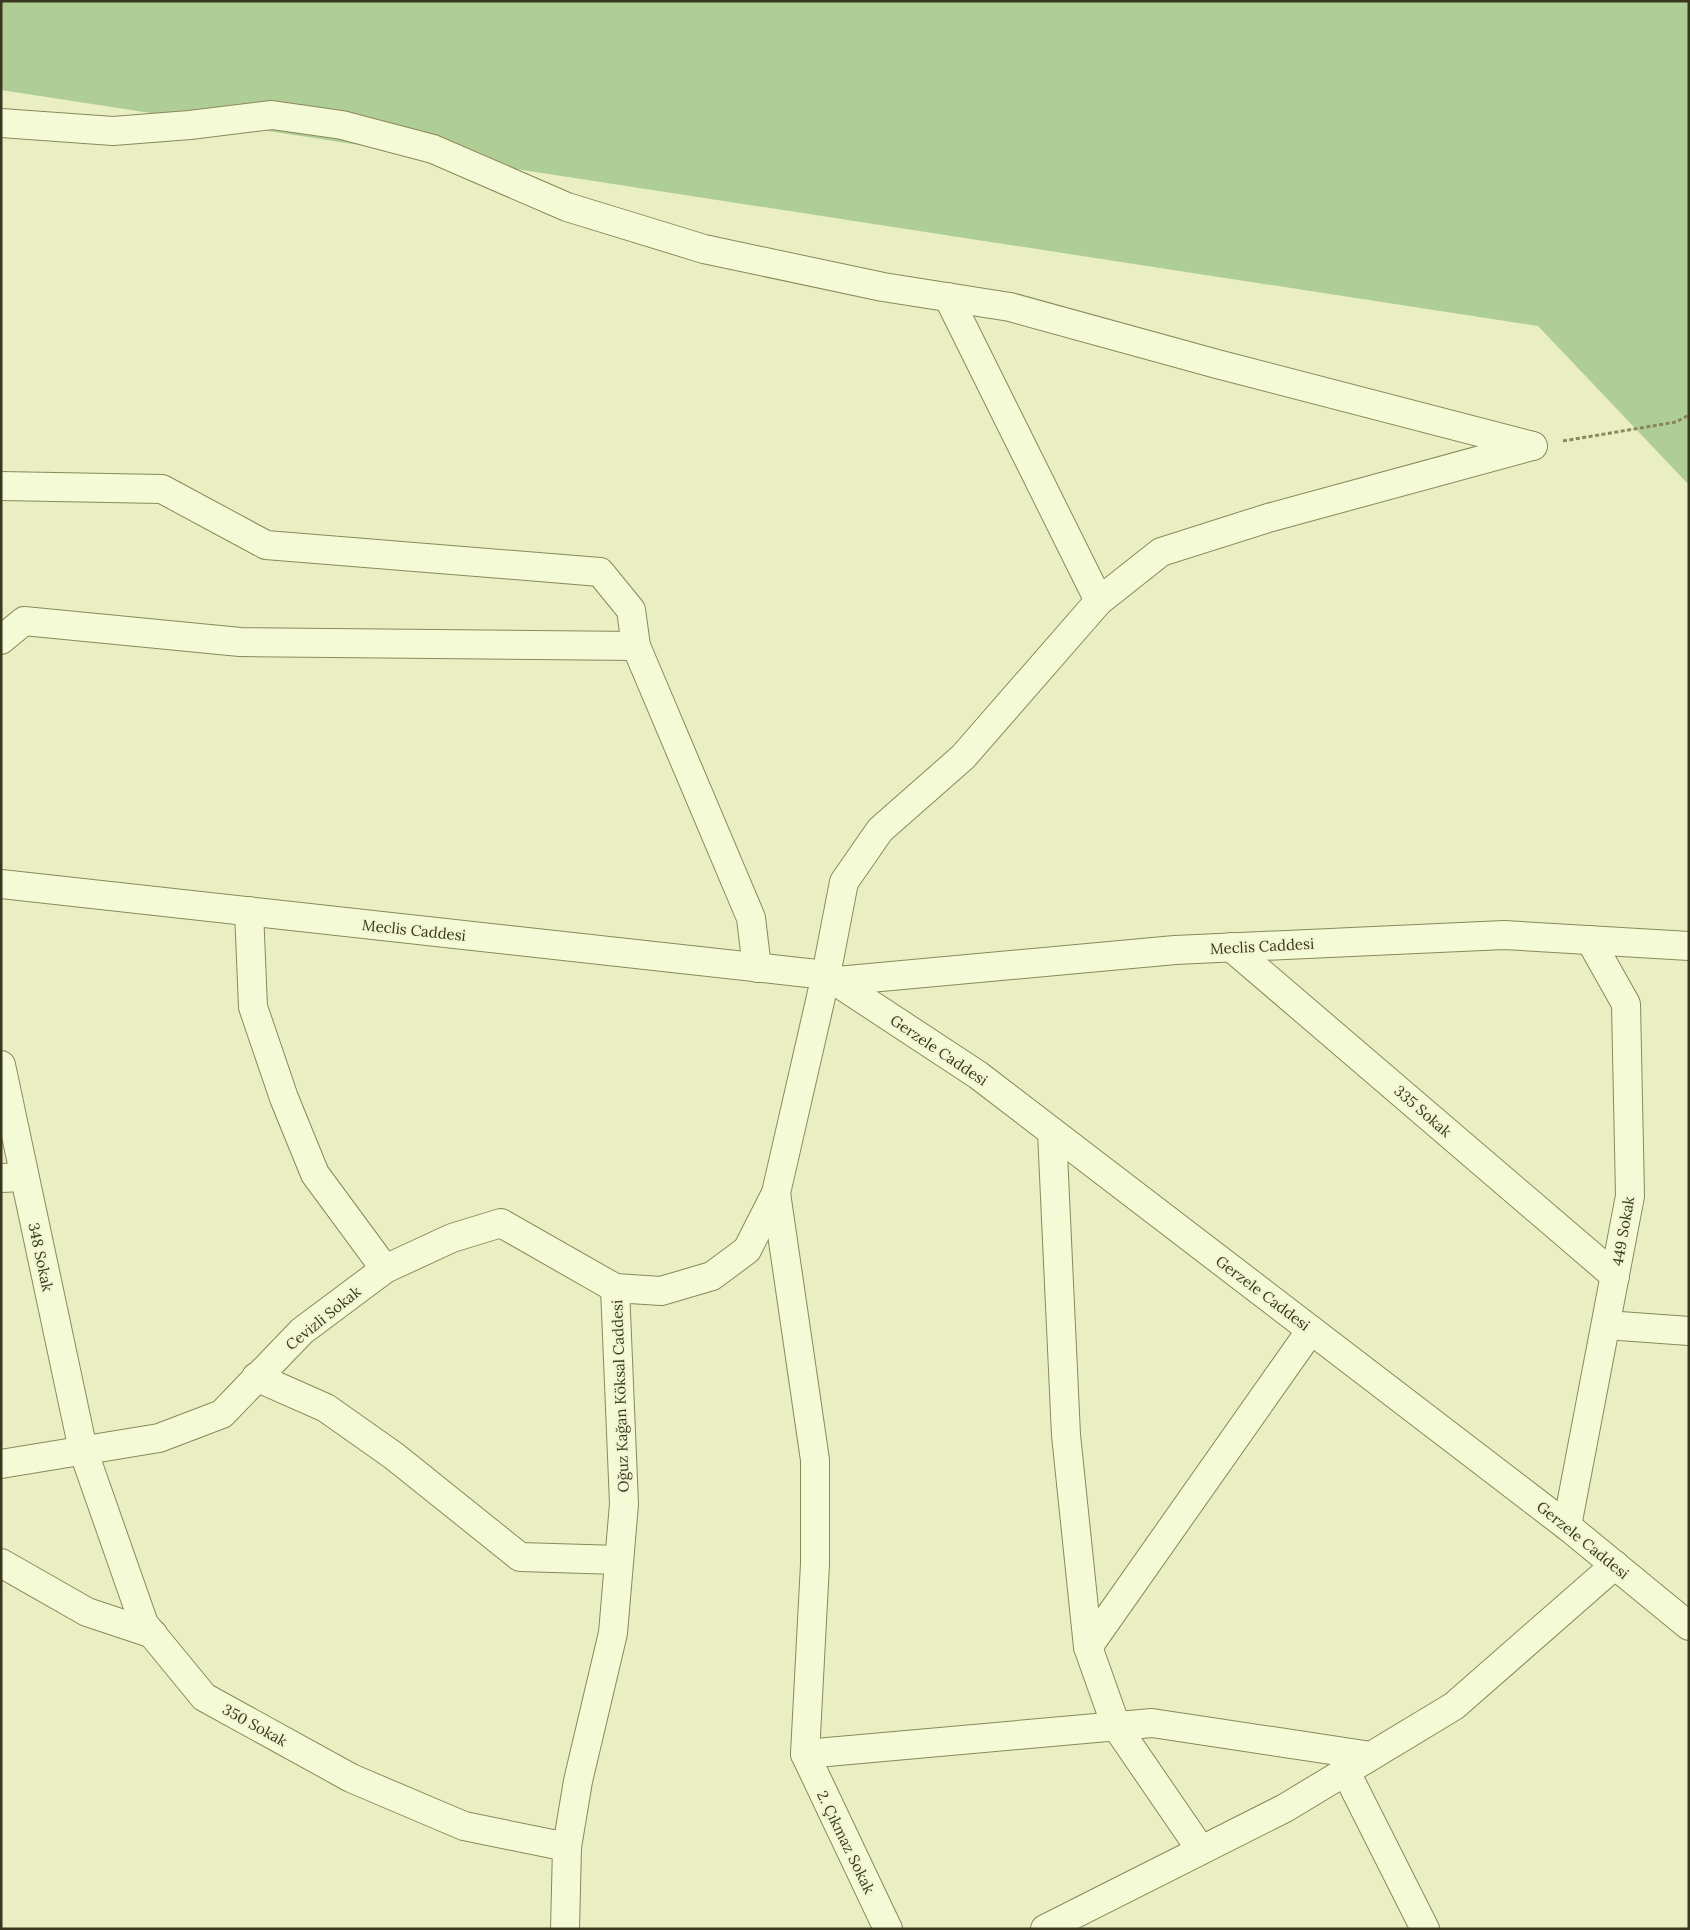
<svg xmlns="http://www.w3.org/2000/svg" width="1690" height="1930" font-family="Lora,serif">
<style>
.green{fill:#afce96}
.lines{fill:none;stroke-linecap:round;stroke-linejoin:round}
.minor-casing{stroke:#8a8859;stroke-width:30}
.tertiary-casing{stroke:#8a8859;stroke-width:30}
.path{stroke:#8a8859;stroke-width:3;stroke-dasharray:4 2.5;stroke-linecap:butt}
.minor{stroke:#f5fad6;stroke-width:28}
.tertiary{stroke:#f5fad6;stroke-width:28}
.labels{text-anchor:middle;dominant-baseline:central;stroke-width:4;stroke-linejoin:round;paint-order:stroke}
.street-label{font-size:15px;fill:#39371d;stroke:#f1f6d2}
</style>
<rect width="100%" height="100%" fill="#e9efc2"/>
<polygon class="green" points="1,1 1689,1 1689,485 1538,326 1,90"/>
<g class="lines">
<g class="minor-casing">
<g id="minor">
<polyline points="1,123 113,131 190,125 272,115 342,125 433,149 567,207 704,249 883,287 1010,307 1217,364 1533,446"/>
<polyline points="948,297 1099,601"/>
<polyline points="1,486 162,489 266,545 600,572 631,610 636,646 751,918 757,968"/>
<polyline points="1,640 24,621 240,642 636,646"/>
<polyline points="249,911 253,1007 284,1098 315,1174 385,1269"/>
<polyline points="1231,947 1615,1276"/>
<polyline points="826,975 844,882 880,830 963,757 1099,601 1161,552 1268,518 1532,446"/>
<polyline points="837,981 1175,950 1504,935 1689,946"/>
<polyline points="1,1065 83,1450 144,1624 204,1697 351,1778 464,1826 567,1847"/>
<polyline points="1052,1132 1066,1435 1088,1647 1116,1726 1201,1850"/>
<polyline points="1,1178 24,1177"/>
<polyline points="776,1193 815,1460 815,1564 805,1754 888,1929"/>
<polyline points="1606,1325 1689,1331"/>
<polyline points="256,1377 326,1408 394,1456 520,1557 619,1560"/>
<polyline points="1,1464 159,1438 222,1414 302,1331 385,1269 452,1238 501,1223 615,1288"/>
<polyline points="1567,1526 1630,1196 1626,1004 1590,940"/>
<polyline points="1,1563 87,1612 153,1634"/>
<polyline points="1088,1647 1311,1330"/>
<polyline points="805,1754 1152,1723 1371,1756"/>
<polyline points="1346,1772 1425,1929"/>
<polyline points="1045,1929 1285,1808 1454,1706 1615,1565"/>
</g>
</g>
<g class="tertiary-casing">
<g id="tertiary">
<polyline points="1,884 826,975 978,1075 1567,1526 1689,1626"/>
<polyline points="565,1929 567,1847 578,1781 613,1633 624,1504 615,1288 661,1291 712,1276 747,1250 776,1193 826,975"/>
</g>
</g>
<polyline class="path" points="1563,441 1676,422 1689,415"/>
<use href="#minor" class="minor"/>
<use href="#tertiary" class="tertiary"/>
</g>
<g class="labels">
<g class="street-label">
<text transform="translate(414 930) rotate(6)">Meclis Caddesi</text>
<text transform="translate(1262 946) rotate(-3)">Meclis Caddesi</text>
<text transform="translate(939 1050) rotate(34)">Gerzele Caddesi</text>
<text transform="translate(1423 1111) rotate(41)">335 Sokak</text>
<text transform="translate(1623 1231) rotate(-80)">449 Sokak</text>
<text transform="translate(41 1257) rotate(78)">348 Sokak</text>
<text transform="translate(1263 1293) rotate(37)">Gerzele Caddesi</text>
<text transform="translate(323 1318) rotate(-39)">Cevizli Sokak</text>
<text transform="translate(620 1396) rotate(-92)">Oğuz Kağan Köksal Caddesi</text>
<text transform="translate(1583 1540) rotate(39)">Gerzele Caddesi</text>
<text transform="translate(255 1725) rotate(29)">350 Sokak</text>
<text transform="translate(846 1842) rotate(64)">2. Çıkmaz Sokak</text>
</g>
</g>
<rect width="1690" height="1930" fill="none" stroke="#39371d" stroke-width="5"/>
</svg>
